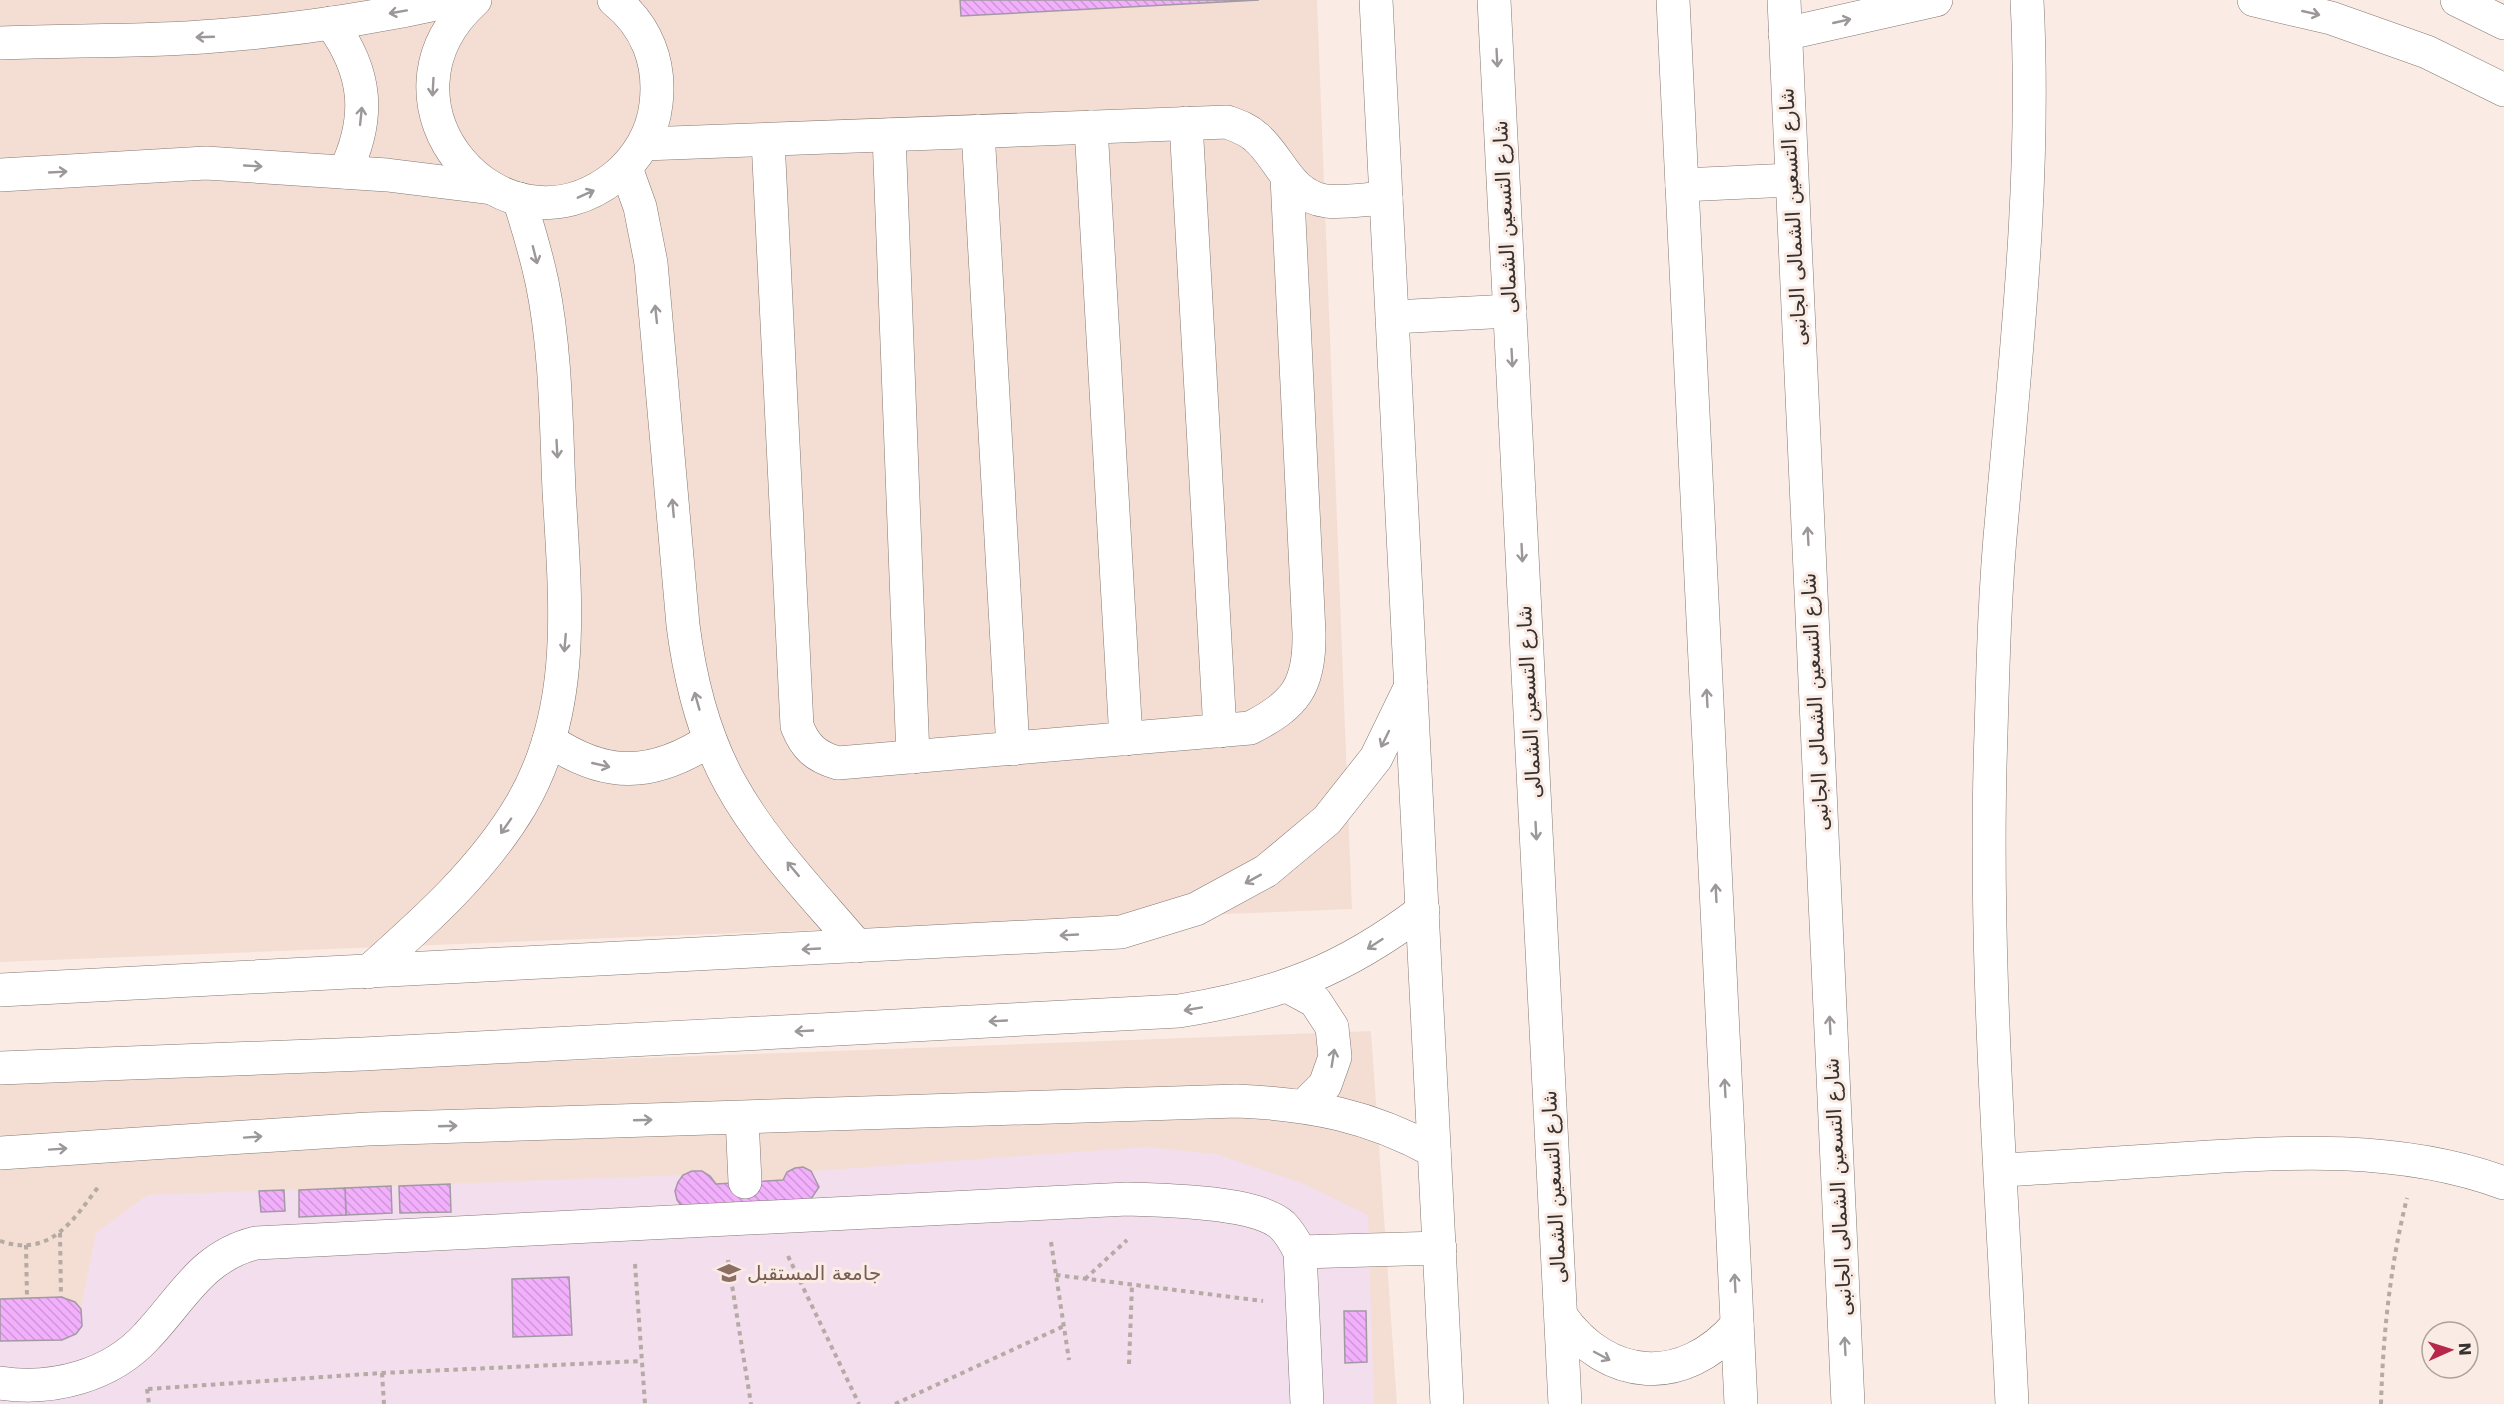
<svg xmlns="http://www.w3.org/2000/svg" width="2504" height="1404" font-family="'DejaVu Sans',Vazirmatn,sans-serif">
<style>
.built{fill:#f4ded3}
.education{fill:#f3deed}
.building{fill:url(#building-back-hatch);stroke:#a299a3;stroke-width:1.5}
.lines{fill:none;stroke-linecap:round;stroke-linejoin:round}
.minor-casing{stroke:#847771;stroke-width:34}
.major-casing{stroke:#847771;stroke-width:34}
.path{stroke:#b5aaa4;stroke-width:4;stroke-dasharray:4.5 4.5;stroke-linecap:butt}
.minor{stroke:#fff;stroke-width:33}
.major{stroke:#fff;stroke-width:33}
.oneway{stroke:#9b9897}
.labels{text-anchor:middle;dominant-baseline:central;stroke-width:6;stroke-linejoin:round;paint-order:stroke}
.street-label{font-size:20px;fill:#37322f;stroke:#faece5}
.education-label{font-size:20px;fill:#785e54;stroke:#faece5;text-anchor:start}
</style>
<defs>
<pattern id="building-back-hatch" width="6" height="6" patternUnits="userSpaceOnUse" patternTransform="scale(1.5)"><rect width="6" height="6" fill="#f1affc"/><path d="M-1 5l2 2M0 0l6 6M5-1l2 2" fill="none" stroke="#cf97d8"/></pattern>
</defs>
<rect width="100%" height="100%" fill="#faece5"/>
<g class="built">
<polygon points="0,0 1317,0 1352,909 0,962"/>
<polygon points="1371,1031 1397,1404 0,1404 0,1082"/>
</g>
<polygon class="education" points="1146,1147 1216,1154 1302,1183 1368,1215 1374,1404 0,1404 0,1299 61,1297 75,1302 81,1308 96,1233 147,1195 683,1175 692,1171 702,1171 716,1184 783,1180 787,1172 795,1168 812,1171"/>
<g class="building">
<polygon points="960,0 1259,0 961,16"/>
<polygon points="803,1167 811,1171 819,1187 809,1202 683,1208 677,1200 675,1191 678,1182 683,1175 692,1171 702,1171 710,1176 716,1184 783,1180 787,1172 795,1168"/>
<polygon points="450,1184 451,1212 400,1213 399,1186"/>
<polygon points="391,1186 392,1213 346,1215 345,1188"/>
<polygon points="345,1188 346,1215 299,1217 299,1190"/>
<polygon points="284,1190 285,1211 261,1212 259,1191"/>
<polygon points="569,1277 572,1335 513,1337 512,1279"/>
<polygon points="61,1297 75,1302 81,1309 82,1326 76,1334 62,1340 0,1341 0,1299"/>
<polygon points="1344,1311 1366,1311 1367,1362 1345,1363"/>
</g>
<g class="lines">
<g class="minor-casing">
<g id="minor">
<path d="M 475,0 C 361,103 502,266 615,177 C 637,159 653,133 656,104 C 661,63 647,26 614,0"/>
<polyline points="1376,0 1447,1404"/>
<polyline points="2254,0 2331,18 2427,52 2504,90"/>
<polyline points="2457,0 2504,23"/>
<path d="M 331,23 C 367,72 371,117 345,172"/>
<polyline points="1785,34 1936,0"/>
<path d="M 0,43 C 72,40 144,42 215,36 C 296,30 376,18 455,0"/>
<polyline points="1186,123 1220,731"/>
<polyline points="1091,127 1126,739"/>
<polyline points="978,131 1013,749"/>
<polyline points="889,135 913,757"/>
<path d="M 768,140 L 797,726 C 805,747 816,757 838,763 L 1250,728 C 1296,705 1310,685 1309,633 L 1287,177"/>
<path d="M 644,144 L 1227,122 C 1238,126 1247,129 1256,137 C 1280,157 1289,196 1326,201 C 1345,203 1367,199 1386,198"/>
<path d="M 626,168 L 640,207 L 651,263 L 683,625 C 690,680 703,734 730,783 C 763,843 813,894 857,946"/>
<polyline points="0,175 206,163 387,175 492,188"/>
<path d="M 549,740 C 606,779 653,777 710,740"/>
<path d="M 368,972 C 424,922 482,871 521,805 C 578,708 565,597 559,490 C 556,421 556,350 542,282 C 536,254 528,227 519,199"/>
<polyline points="1289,987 1315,1001 1332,1027 1335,1057 1325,1085 1304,1106"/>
<polyline points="0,990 1121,932 1196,909 1266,871 1327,820 1376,758 1411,686"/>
<path d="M 0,1068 L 363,1054 L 1179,1011 C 1278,995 1343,971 1423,910"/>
<polyline points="742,1118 745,1182"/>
<path d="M 0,1153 L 368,1129 L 1237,1101 C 1311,1104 1370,1116 1434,1151"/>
<path d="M 2001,1170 C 2060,1167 2120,1163 2179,1159 C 2287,1151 2401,1145 2504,1183"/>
<polyline points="1300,1252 1440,1248"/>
<path d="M 0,1383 C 52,1391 111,1376 147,1336 C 183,1298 202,1256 256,1243 L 1127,1199 C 1163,1200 1255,1201 1282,1225 C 1290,1233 1295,1242 1300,1252 L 1307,1404"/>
<path d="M 2012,1404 C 2002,1181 1983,957 1991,733 C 1993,661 1995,587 2002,515 C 2017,344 2036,172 2027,0"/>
</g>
</g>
<g class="major-casing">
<g id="major">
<polyline points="1494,0 1565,1404"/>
<polyline points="1673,0 1741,1404"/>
<polyline points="1784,0 1848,1404"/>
<polyline points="1682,185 1791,180"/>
<polyline points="1393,317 1510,311"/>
<path d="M 1561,1316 C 1608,1382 1683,1387 1737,1325"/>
</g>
</g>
<g class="path">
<polyline points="60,1233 61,1297"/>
<path d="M 0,1241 C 51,1258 73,1220 99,1186"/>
<polyline points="1051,1242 1069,1360"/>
<polyline points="26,1245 27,1298"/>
<polyline points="788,1256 859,1404"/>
<polyline points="728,1260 751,1404"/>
<polyline points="635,1264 645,1404"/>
<polyline points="1056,1275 1263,1301"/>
<polyline points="1085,1279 1127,1240"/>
<polyline points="1129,1364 1132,1285"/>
<polyline points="382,1373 384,1404"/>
<polyline points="147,1389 149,1404"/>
<polyline points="148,1389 382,1373 642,1361"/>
<polyline points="895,1404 1064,1326"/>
<path d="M 2381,1404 C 2383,1335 2390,1266 2407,1198"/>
</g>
<use href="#minor" class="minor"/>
<use href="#major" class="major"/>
</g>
<defs><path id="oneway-shaft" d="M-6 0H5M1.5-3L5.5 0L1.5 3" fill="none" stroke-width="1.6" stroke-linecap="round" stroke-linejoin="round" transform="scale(1.5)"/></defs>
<g class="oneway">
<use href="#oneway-shaft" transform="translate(398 12) rotate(170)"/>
<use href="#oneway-shaft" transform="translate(2311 13) rotate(13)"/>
<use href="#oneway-shaft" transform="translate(1842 21) rotate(-13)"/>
<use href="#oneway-shaft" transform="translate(205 37) rotate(178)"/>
<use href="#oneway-shaft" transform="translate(1497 58) rotate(87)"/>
<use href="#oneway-shaft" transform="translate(433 87) rotate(93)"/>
<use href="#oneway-shaft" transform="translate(361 116) rotate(-84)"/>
<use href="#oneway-shaft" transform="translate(253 166) rotate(3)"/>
<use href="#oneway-shaft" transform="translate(58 172) rotate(-3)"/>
<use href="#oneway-shaft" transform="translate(586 194) rotate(-24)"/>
<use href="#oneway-shaft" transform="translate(535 255) rotate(76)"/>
<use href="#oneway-shaft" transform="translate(656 314) rotate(-96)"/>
<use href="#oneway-shaft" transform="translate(1512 358) rotate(87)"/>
<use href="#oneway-shaft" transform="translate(557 449) rotate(87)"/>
<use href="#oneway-shaft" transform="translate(673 508) rotate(-95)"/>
<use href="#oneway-shaft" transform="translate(1808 536) rotate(-93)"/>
<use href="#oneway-shaft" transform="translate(1522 553) rotate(87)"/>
<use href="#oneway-shaft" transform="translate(565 643) rotate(95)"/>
<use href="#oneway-shaft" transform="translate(1707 698) rotate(-93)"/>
<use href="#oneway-shaft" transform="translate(697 701) rotate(-106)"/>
<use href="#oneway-shaft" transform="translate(1385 739) rotate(116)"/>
<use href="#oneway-shaft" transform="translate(601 765) rotate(13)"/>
<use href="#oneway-shaft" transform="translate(506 826) rotate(125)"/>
<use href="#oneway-shaft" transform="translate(1536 831) rotate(87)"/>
<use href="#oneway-shaft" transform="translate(793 869) rotate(-130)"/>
<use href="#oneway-shaft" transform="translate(1253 879) rotate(151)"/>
<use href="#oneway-shaft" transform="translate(1716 893) rotate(-93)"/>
<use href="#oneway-shaft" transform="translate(1069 935) rotate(177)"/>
<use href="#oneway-shaft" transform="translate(1375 944) rotate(147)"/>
<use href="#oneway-shaft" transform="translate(811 949) rotate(177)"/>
<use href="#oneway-shaft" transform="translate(1193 1009) rotate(170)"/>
<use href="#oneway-shaft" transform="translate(998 1021) rotate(177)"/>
<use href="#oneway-shaft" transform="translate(1830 1025) rotate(-93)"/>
<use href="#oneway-shaft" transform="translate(804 1031) rotate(177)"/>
<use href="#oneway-shaft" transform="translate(1333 1058) rotate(-81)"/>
<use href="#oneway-shaft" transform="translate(1725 1088) rotate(-93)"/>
<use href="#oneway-shaft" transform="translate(643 1120) rotate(-2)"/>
<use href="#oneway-shaft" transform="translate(448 1126) rotate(-2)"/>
<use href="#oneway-shaft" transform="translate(253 1137) rotate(-4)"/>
<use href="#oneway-shaft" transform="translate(58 1149) rotate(-4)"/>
<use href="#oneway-shaft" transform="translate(1735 1283) rotate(-93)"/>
<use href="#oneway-shaft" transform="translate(1845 1346) rotate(-93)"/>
<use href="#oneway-shaft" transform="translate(1602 1356) rotate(28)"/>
</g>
<defs>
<g id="university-bare" transform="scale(1.8)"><path d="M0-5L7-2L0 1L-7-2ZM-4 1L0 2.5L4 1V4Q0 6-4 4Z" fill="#8d6e63" stroke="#faece5" stroke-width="2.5" paint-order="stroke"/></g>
</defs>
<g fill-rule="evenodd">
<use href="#university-bare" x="729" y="1273"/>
</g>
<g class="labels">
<g class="street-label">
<text transform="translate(1505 217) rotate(-93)">شارع التسعين الشمالى</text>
<text transform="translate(1793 217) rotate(-93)">شارع التسعين الشمالى الجانبى</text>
<text transform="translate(1529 702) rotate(-93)">شارع التسعين الشمالى</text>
<text transform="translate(1815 702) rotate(-93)">شارع التسعين الشمالى الجانبى</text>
<text transform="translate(1554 1187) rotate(-93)">شارع التسعين الشمالى</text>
<text transform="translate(1838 1187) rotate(-93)">شارع التسعين الشمالى الجانبى</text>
</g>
<g class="education-label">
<text x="747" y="1273">جامعة المستقبل</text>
</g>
</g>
<g transform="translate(2450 1350) rotate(87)"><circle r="28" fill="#faece5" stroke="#aca29c" stroke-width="1.5"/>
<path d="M0-4.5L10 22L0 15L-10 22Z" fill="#b7264d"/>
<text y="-9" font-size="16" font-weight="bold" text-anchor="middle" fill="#37322f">N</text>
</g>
</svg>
